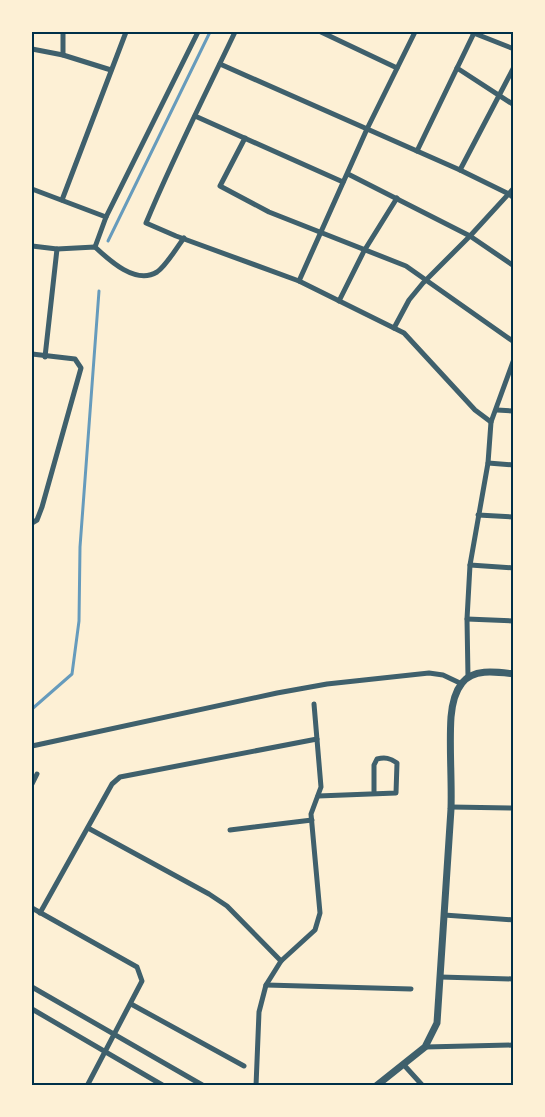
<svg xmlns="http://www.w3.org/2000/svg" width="545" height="1117" font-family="Jost,sans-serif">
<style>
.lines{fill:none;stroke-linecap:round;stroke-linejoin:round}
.stream{stroke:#669bbc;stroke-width:3}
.minor{stroke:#3f606c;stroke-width:5}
.tertiary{stroke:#3f606c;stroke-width:7}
.neatline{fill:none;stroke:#003049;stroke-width:2}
</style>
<rect width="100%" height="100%" fill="#fdf0d5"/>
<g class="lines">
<g class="stream">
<polyline points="108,241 210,32"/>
<polyline points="32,709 72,674 79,621 80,547 99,291"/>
</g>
<g class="minor">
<path d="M 235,32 C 205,95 173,158 146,223 L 176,236 L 299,281 L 404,333 L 475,410 L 491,422"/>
<polyline points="321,32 397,68"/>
<polyline points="471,32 514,49"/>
<polyline points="32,49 63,55 111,70"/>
<polyline points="63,55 63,32"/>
<polyline points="220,64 460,170 509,194 514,198"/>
<polyline points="457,68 514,105"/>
<polyline points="195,116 343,182"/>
<polyline points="245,138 220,186 269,212 406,266 514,342"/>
<polyline points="417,151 474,33"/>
<polyline points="460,170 514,67"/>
<polyline points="348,174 470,236 514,266"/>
<polyline points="32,189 106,217"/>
<polyline points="62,200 126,32"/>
<path d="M 32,246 L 57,249 L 95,247 C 110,261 136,285 157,272 C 166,266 177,247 184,238"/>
<polyline points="95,247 106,217 198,32"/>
<polyline points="299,281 367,129 415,32"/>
<polyline points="339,301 364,251 397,198"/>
<polyline points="394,328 409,300 423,283 470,236 514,188"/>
<polyline points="32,354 75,359 81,368 42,507 37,520 32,523"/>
<polyline points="45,357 57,249"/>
<polyline points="497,410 514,411"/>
<polyline points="488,463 514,465"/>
<polyline points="478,515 514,517"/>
<polyline points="470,565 514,568"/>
<polyline points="467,619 514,621"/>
<polyline points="468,677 467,619 470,565 488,463 491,422 514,359"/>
<polyline points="32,746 277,693 327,684 429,673 443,675 462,684"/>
<polyline points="32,784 37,774"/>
<path d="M 318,796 L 396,793 L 397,763 C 390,758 385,757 377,759 L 374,765 L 374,794"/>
<polyline points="451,807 514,808"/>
<polyline points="88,828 209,894 227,906 281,961"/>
<polyline points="230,830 312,820"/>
<polyline points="32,908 137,967 142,981 87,1086"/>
<polyline points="40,913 112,784 120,777 317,739"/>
<polyline points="444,915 514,920"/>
<polyline points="440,977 514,979"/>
<polyline points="266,985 411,989"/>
<polyline points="32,987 204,1086"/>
<polyline points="131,1004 244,1066"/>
<polyline points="32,1009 164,1086"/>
<polyline points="425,1047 514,1045"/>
<polyline points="404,1065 423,1086"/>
<polyline points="256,1086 259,1012 266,985 281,961 315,930 320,913 311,814 321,787 314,704"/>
</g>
<path class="tertiary" d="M 376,1086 L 425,1047 L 437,1023 C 441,952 447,880 451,809 C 452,778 449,747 451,717 C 452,705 454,693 462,683 C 474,668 497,672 514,674"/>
</g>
<rect width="545" height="1117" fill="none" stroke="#fdf0d5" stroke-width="66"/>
<rect x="33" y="33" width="479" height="1051" class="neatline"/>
</svg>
